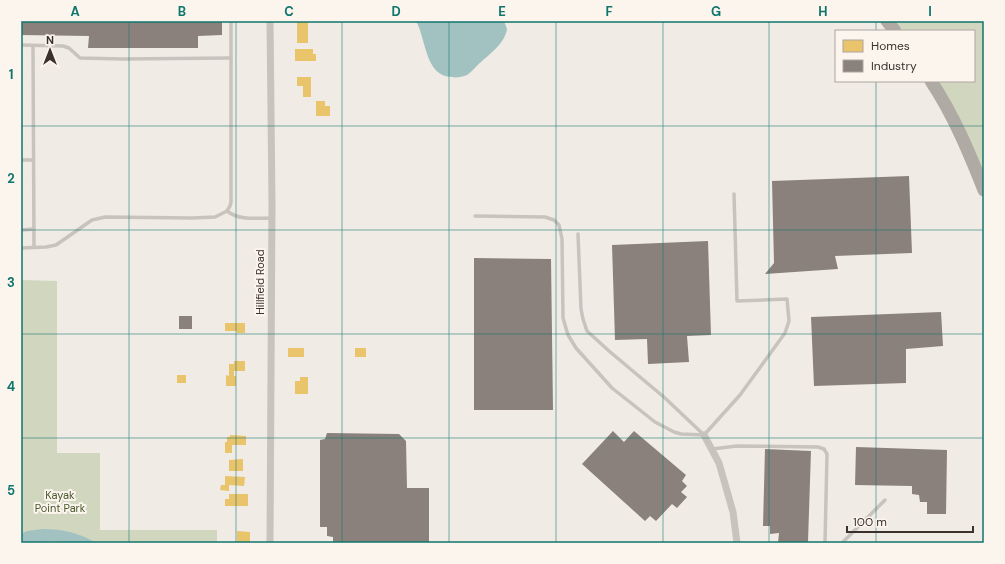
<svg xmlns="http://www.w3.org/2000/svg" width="1005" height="564" font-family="'DM Sans',sans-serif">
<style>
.green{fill:#d1d6bf}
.water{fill:#a1c2c1}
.homes{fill:#e9c46a}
.industry{fill:#8a817c}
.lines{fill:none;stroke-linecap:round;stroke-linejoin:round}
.lane{stroke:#c9c3be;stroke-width:3.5}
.street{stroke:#c9c3be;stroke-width:7}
.highway{stroke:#afaaa4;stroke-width:13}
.grid{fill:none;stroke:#0f766e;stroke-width:1;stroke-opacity:0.55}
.labels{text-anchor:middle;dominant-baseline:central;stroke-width:4;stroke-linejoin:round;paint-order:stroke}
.street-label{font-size:11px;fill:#3b302b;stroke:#fbf5ee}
.park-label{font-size:11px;fill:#4a5a2e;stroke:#fbf5ee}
.neatline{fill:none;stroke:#0f766e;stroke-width:1.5}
.grid-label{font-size:13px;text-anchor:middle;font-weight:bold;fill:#0f766e}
</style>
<rect width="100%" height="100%" fill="#f0ebe5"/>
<g class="green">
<polygon points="895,21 984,21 984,173 961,122 938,81 974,81 974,31 903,31"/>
<polygon points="21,280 57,281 57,453 100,453 100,530 217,530 217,543 21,543"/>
</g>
<g class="water">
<path d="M 416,21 L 504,21 L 507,29 C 505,43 490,54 481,62 C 476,66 472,72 467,75 C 462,77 456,78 452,77 C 425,77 426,38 416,21 Z"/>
<path d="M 43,529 C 62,529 80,533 96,543 L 66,543 L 56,541 L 21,543 L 21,534 L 27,531 Z"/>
</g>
<g class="homes">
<rect x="297" y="22" width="11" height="21"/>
<polygon points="295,49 313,49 313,54 316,54 316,61 295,61"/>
<polygon points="297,77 311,77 311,97 303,97 303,86 297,86"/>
<polygon points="316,101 325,101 325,106 330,106 330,116 316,116"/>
<polygon points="225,323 245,323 245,333 237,333 237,331 225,331"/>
<rect x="288" y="348" width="16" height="9"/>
<rect x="355" y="348" width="11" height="9"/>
<polygon points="234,361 245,361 245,371 234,371 234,376 236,376 236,386 226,386 226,375 229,376 229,364 234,364"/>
<rect x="177" y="375" width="9" height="8"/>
<polygon points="300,377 308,377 308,394 295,394 295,381 300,381"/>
<polygon points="230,435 246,436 246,445 232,445 232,453 225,453 225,442 227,442 227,437 230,437"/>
<polygon points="243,459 243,471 229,471 229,460"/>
<polygon points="225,476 245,477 244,486 229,485 229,491 220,490 221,485 225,485"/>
<polygon points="229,494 248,494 248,506 225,506 225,499 229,499"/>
<polygon points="237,531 250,532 250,543 237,543"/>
</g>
<g class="industry">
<polygon points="21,21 222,21 222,35 198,36 198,48 88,48 89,36 21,35"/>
<polygon points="909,176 912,253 835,256 838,269 765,274 774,263 772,181"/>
<polygon points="708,241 711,335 687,336 689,362 648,364 647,339 615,340 612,245"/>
<polygon points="474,258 551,259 553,410 474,410"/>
<polygon points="941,312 943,346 906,349 906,383 814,386 811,317"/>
<rect x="179" y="316" width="13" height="13"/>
<polygon points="613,431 624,442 634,431 686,475 682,481 687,486 681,492 687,497 677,508 672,504 656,521 650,516 645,521 582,464"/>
<polygon points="327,433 399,434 406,441 407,488 429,488 429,543 337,543 337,542 333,542 333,537 327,536 327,527 320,527 320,440 325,439"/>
<polygon points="856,447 947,450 946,514 927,514 927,502 920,502 919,495 912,494 912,486 855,485"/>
<polygon points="765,449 811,451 808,542 778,543 779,533 770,534 770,526 763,526"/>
</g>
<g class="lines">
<g class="lane">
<polyline points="21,45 63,46 69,48 80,58 122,59 231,58"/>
<polyline points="33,46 34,247"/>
<polyline points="21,160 33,160"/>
<path d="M 227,211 C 240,221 256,218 272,218"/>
<polyline points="475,216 545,217 554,220 559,225 562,239 563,318 568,335 576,348 612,388 655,422 674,432 681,434 704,435 740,395 785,333 789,321 787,299 737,301 734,194"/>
<polyline points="21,230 34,229"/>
<polyline points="578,234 581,309 583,319 587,331 609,351 665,398 704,435"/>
<polyline points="21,248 46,247 56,245 92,220 105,217 192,218 215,217 227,211 230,206 231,202 231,21"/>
<polyline points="712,449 737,446 818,447 824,449 827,454 825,543"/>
<polyline points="842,543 885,500"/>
</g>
<g class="street">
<polyline points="704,435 719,463 733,512 737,543"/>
<polyline points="270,543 272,204 270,21"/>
</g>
<g class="highway">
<polyline points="887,21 895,31"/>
<path d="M 931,81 C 954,116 969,152 984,190"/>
</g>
</g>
<path class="grid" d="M 129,21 L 129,543M 236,21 L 236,543M 342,21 L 342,543M 449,21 L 449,543M 556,21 L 556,543M 663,21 L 663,543M 769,21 L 769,543M 876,21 L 876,31M 876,81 L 876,543M 21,126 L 984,126M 21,230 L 984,230M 21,334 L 984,334M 21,438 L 984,438"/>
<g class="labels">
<g class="street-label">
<text transform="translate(260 282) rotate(-90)">Hillfield Road</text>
</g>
<g class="park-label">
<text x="60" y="495">Kayak<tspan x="60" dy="13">Point Park</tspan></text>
</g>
</g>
<rect width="1005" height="564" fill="none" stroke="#fbf5ee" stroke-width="44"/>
<rect x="835" y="30" width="140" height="52" fill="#fbf5ee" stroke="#aea6a0"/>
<rect x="843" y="40" width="20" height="12" fill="#e9c46a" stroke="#aea6a0"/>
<text x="871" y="50" font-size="12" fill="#3b302b">Homes</text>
<rect x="843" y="60" width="20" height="12" fill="#8a817c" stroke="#aea6a0"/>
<text x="871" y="70" font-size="12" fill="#3b302b">Industry</text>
<g transform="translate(50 50)" stroke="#fbf5ee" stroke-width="3" paint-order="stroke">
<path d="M0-3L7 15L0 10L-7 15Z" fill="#3b302b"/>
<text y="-6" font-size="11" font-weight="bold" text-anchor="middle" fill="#3b302b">N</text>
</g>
<path d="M847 526v6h126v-6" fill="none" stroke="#3b302b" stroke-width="2"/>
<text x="853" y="526" font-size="12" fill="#3b302b" stroke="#fbf5ee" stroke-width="3" paint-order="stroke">100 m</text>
<rect x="22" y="22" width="961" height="520" class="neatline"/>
<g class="grid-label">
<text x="75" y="16">A</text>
<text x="182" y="16">B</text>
<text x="289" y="16">C</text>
<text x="396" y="16">D</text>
<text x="502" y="16">E</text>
<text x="609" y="16">F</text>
<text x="716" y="16">G</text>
<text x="823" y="16">H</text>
<text x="930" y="16">I</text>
<text x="11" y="79">1</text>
<text x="11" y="183">2</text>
<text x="11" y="287">3</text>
<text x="11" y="391">4</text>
<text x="11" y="495">5</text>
</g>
</svg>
